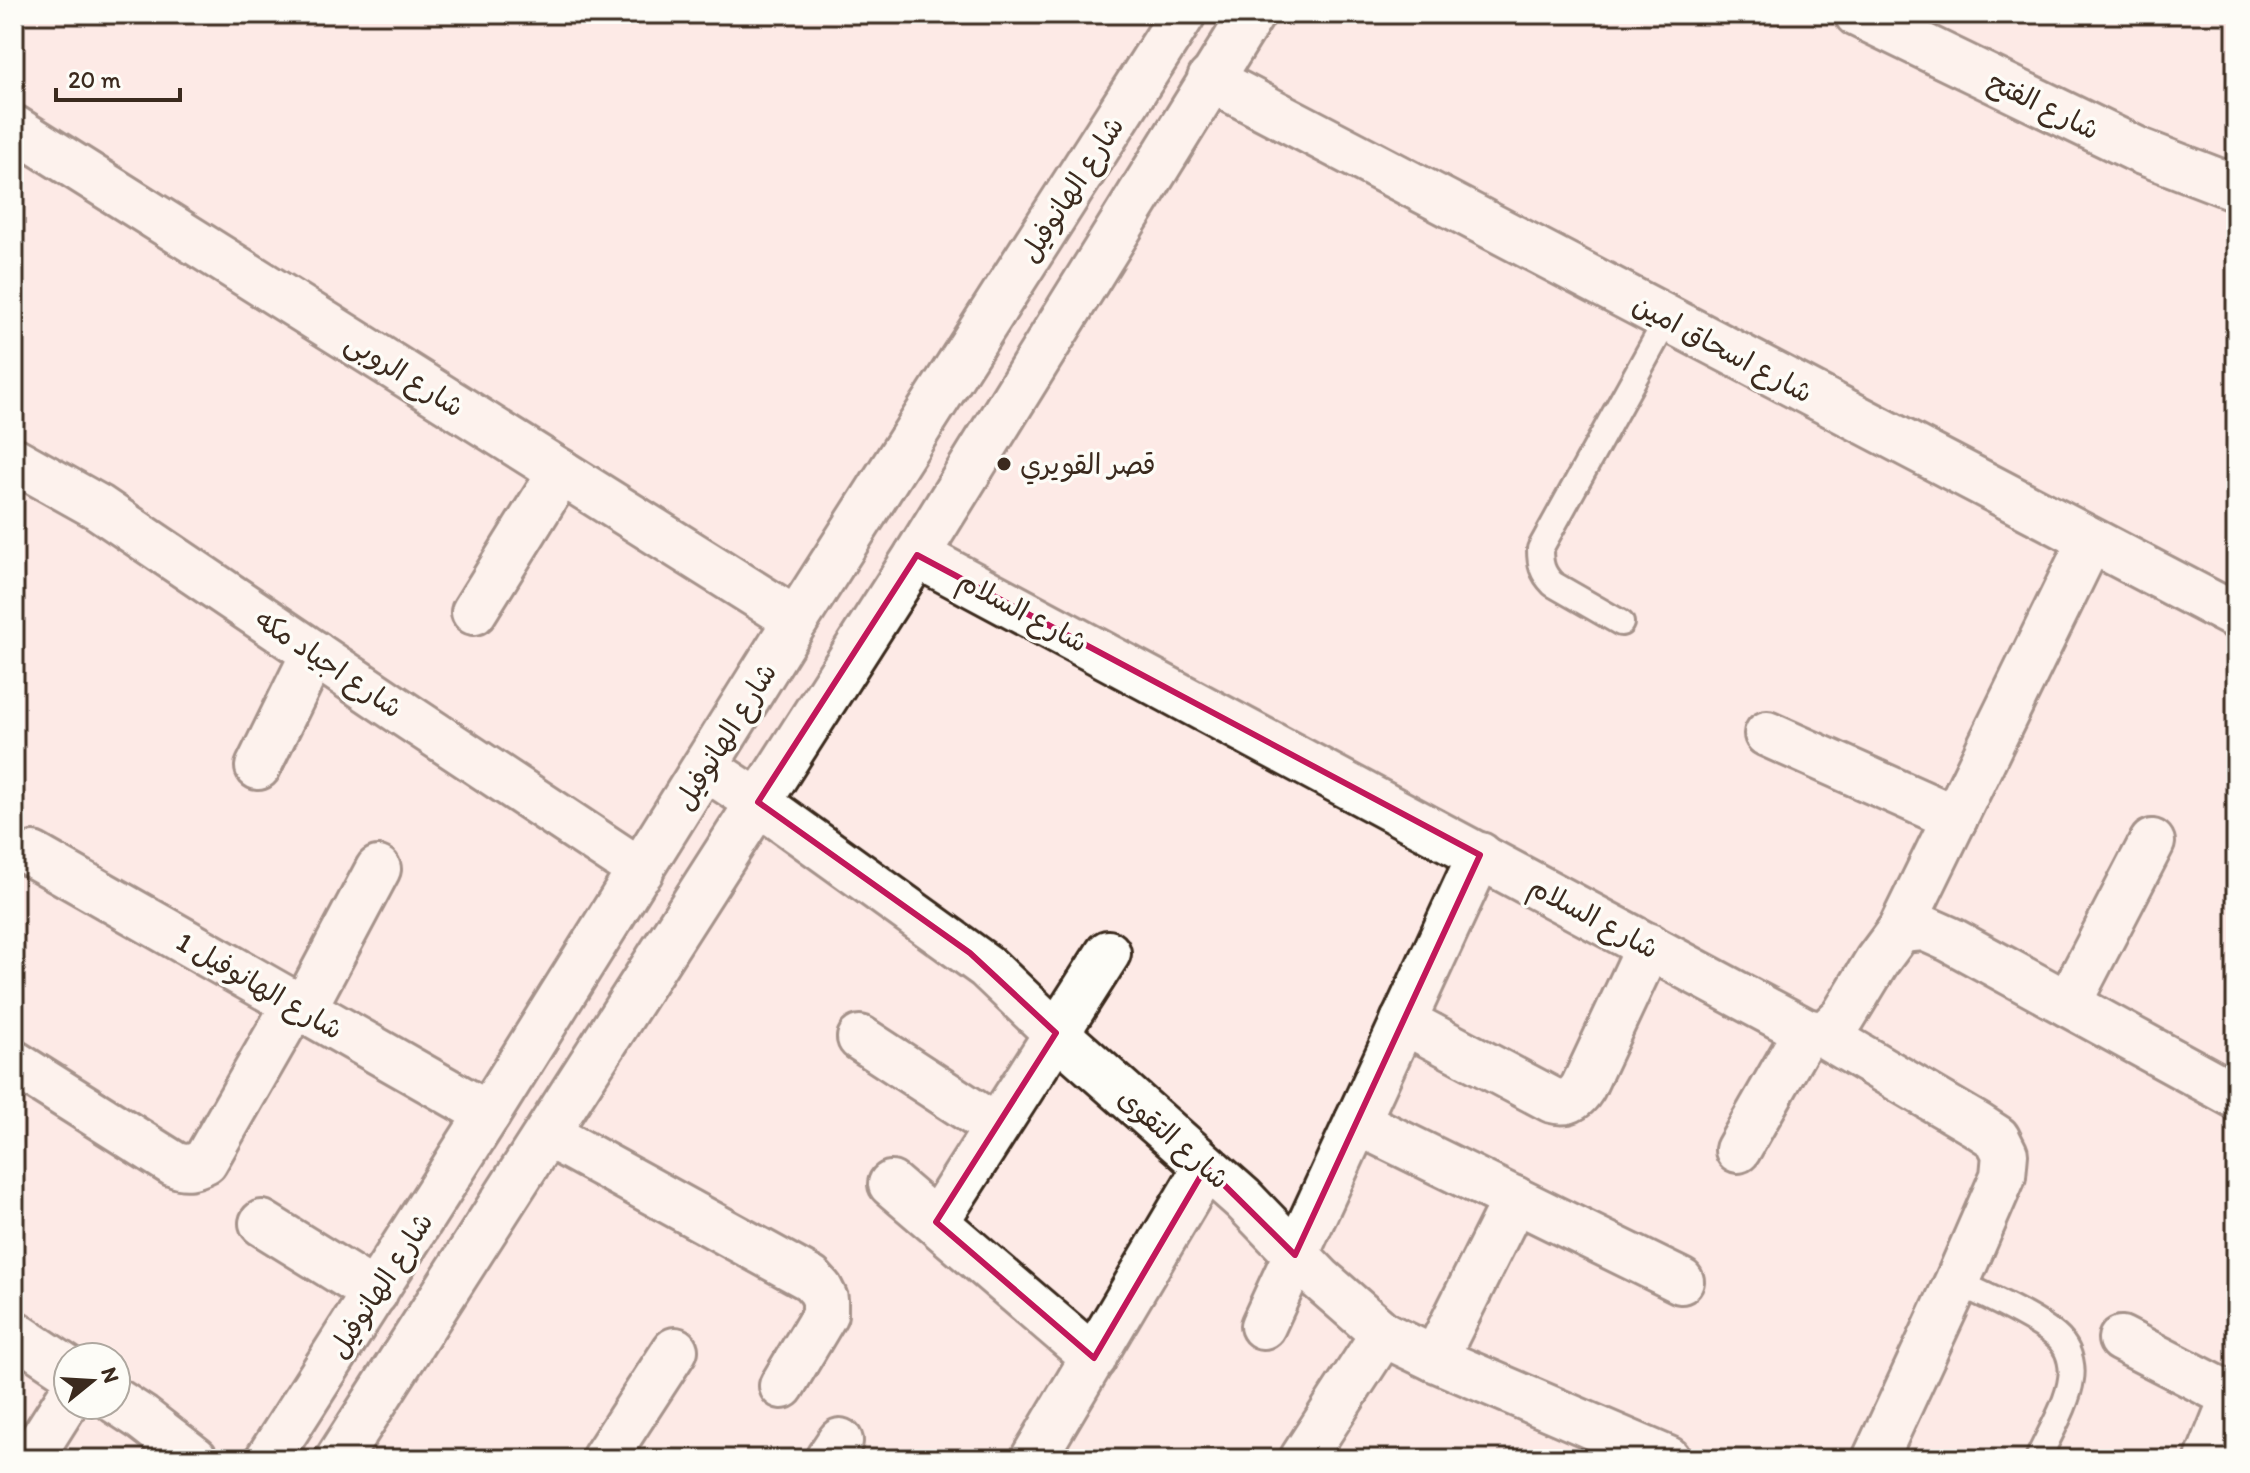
<svg xmlns="http://www.w3.org/2000/svg" width="2250" height="1473" font-family="Itim,'Playpen Sans Arabic',sans-serif">
<style>
.lines{fill:none;stroke-linecap:round;stroke-linejoin:round}
.lane-casing{stroke:#3b2a1e;stroke-width:30}
.street-casing{stroke:#3b2a1e;stroke-width:50}
.secondary-casing{stroke:#3b2a1e;stroke-width:50}
.lane{stroke:#fdfcf7;stroke-width:24}
.street{stroke:#fdfcf7;stroke-width:44}
.secondary{stroke:#fdfcf7;stroke-width:44}
.marked{fill:none;stroke:#c2185b;stroke-width:6;stroke-linejoin:round}
.poi-dot{fill:#3b2a1e;stroke:#fdfcf7;stroke-width:3}
.labels{text-anchor:middle;dominant-baseline:central;stroke-width:7;stroke-linejoin:round;paint-order:stroke}
.street-label{font-size:28px;fill:#3b2a1e;stroke:#fdfcf7}
.poi-label{font-size:28px;fill:#3b2a1e;stroke:#fdfcf7;text-anchor:start}
</style>
<rect width="100%" height="100%" fill="#fdeae6"/>
<filter id="ink" filterUnits="userSpaceOnUse"><feTurbulence type="fractalNoise" baseFrequency=".0125" numOctaves="2"/><feDisplacementMap in="SourceGraphic" scale="16" xChannelSelector="R" yChannelSelector="G"/><feConvolveMatrix kernelMatrix="1 2 1 2 8 2 1 2 1" color-interpolation-filters="sRGB"/></filter>
<g filter="url(#ink)">
<g class="lines">
<g class="lane-casing">
<g id="lane">
<path d="M 1621,623 L 1553,584 C 1542,573 1540,564 1540,549 L 1667,319"/>
<path d="M 1957,1282 C 1981,1294 2051,1324 2063,1344 C 2070,1353 2073,1368 2071,1379 C 2068,1404 2048,1436 2038,1459"/>
</g>
</g>
<g class="street-casing">
<g id="street">
<polyline points="1857,14 2140,151 2236,188"/>
<polyline points="1210,79 2236,616"/>
<polyline points="14,128 796,620"/>
<polyline points="14,460 98,507 392,706 641,871"/>
<polyline points="917,555 1806,1031 1824,1035 1843,1017 1877,961 1900,930 1924,928 1951,940 2236,1096"/>
<polyline points="474,612 561,472"/>
<polyline points="1767,734 1955,818"/>
<polyline points="258,767 314,653"/>
<polyline points="706,768 758,802 987,967 1056,1033 1243,1199 1320,1279 1383,1334 1435,1359 1668,1459"/>
<polyline points="33,855 488,1114"/>
<polyline points="1900,930 2090,541"/>
<polyline points="2068,1004 2152,842"/>
<polyline points="303,1010 378,869"/>
<path d="M 1403,1021 L 1552,1100 C 1566,1104 1575,1100 1583,1087 L 1649,946"/>
<polyline points="1824,1035 1977,1125 1997,1138 2005,1154 2003,1176 1957,1282 1875,1459"/>
<polyline points="860,1038 996,1127"/>
<path d="M 14,1063 L 174,1164 C 186,1169 193,1167 205,1161 L 295,1004"/>
<polyline points="1357,1122 1681,1281"/>
<polyline points="547,1134 811,1279 820,1289 825,1299 825,1314 782,1386"/>
<polyline points="1738,1150 1806,1031"/>
<polyline points="891,1184 1094,1358"/>
<polyline points="936,1222 1108,953"/>
<polyline points="262,1223 375,1293"/>
<polyline points="1263,1326 1480,855"/>
<polyline points="14,1333 68,1369"/>
<polyline points="2121,1339 2236,1398"/>
<polyline points="1435,1359 1515,1199"/>
<polyline points="116,1401 142,1418 195,1459"/>
<polyline points="30,1459 68,1399"/>
<polyline points="604,1459 675,1350"/>
<polyline points="828,1459 840,1441"/>
<polyline points="1033,1459 1206,1167"/>
<polyline points="1302,1459 1383,1334"/>
<polyline points="2208,1459 2233,1397"/>
</g>
</g>
<g class="secondary-casing">
<g id="secondary">
<polyline points="268,1459 488,1114 796,620 1183,14"/>
<polyline points="338,1459 917,555 1252,14"/>
</g>
</g>
<use href="#lane" class="lane"/>
<use href="#street" class="street"/>
<use href="#secondary" class="secondary"/>
</g>
</g>
<path d="M0 0H2250V1473H0ZM 917,555 L 1480,855 L 1295,1255 L 1206,1167 L 1094,1358 L 936,1222 L 1056,1033 L 970,953 L 758,802 Z" fill="#fdeae6" fill-opacity=".55" fill-rule="evenodd"/>
<path class="marked" d="M 917,555 L 1480,855 L 1295,1255 L 1206,1167 L 1094,1358 L 936,1222 L 1056,1033 L 970,953 L 758,802 Z"/>
<circle class="poi-dot" cx="1004" cy="464" r="8"/>
<g class="labels">
<g class="street-label">
<text transform="translate(2044 105) rotate(26)">شارع الفتح</text>
<text transform="translate(1071 189) rotate(-57)">شارع الهانوفيل</text>
<text transform="translate(1723 348) rotate(28)">شارع اسحاق امين</text>
<text transform="translate(405 374) rotate(32)">شارع الروبى</text>
<text transform="translate(1023 611) rotate(28)">شارع السلام</text>
<text transform="translate(329 663) rotate(34)">شارع اجياد مكه</text>
<text transform="translate(725 736) rotate(-58)">شارع الهانوفيل</text>
<text transform="translate(1594 917) rotate(28)">شارع السلام</text>
<text transform="translate(260 985) rotate(30)">شارع الهانوفيل 1</text>
<text transform="translate(1174 1138) rotate(41)">شارع التقوى</text>
<text transform="translate(380 1285) rotate(-57)">شارع الهانوفيل</text>
</g>
<g class="poi-label">
<text x="1020" y="464">قصر القويري</text>
</g>
</g>
<rect width="2250" height="1473" fill="none" stroke="#fdfcf7" stroke-width="48"/>
<rect x="24" y="24" width="2202" height="1425" fill="none" stroke="#3b2a1e" stroke-width="3" filter="url(#ink)"/>
<g transform="translate(92 1381) rotate(72)"><circle r="38" fill="#fdfcf7" stroke="#afa8a0" stroke-width="2"/>
<path d="M0-6L14 30L0 20L-14 30Z" fill="#3b2a1e"/>
<text y="-12" font-size="22" font-weight="bold" text-anchor="middle" fill="#3b2a1e">N</text>
</g>
<path d="M56 88v12h124v-12" fill="none" stroke="#3b2a1e" stroke-width="4"/>
<text x="68" y="88" font-size="24" fill="#3b2a1e" stroke="#fdfcf7" stroke-width="6" paint-order="stroke">20 m</text>
</svg>
